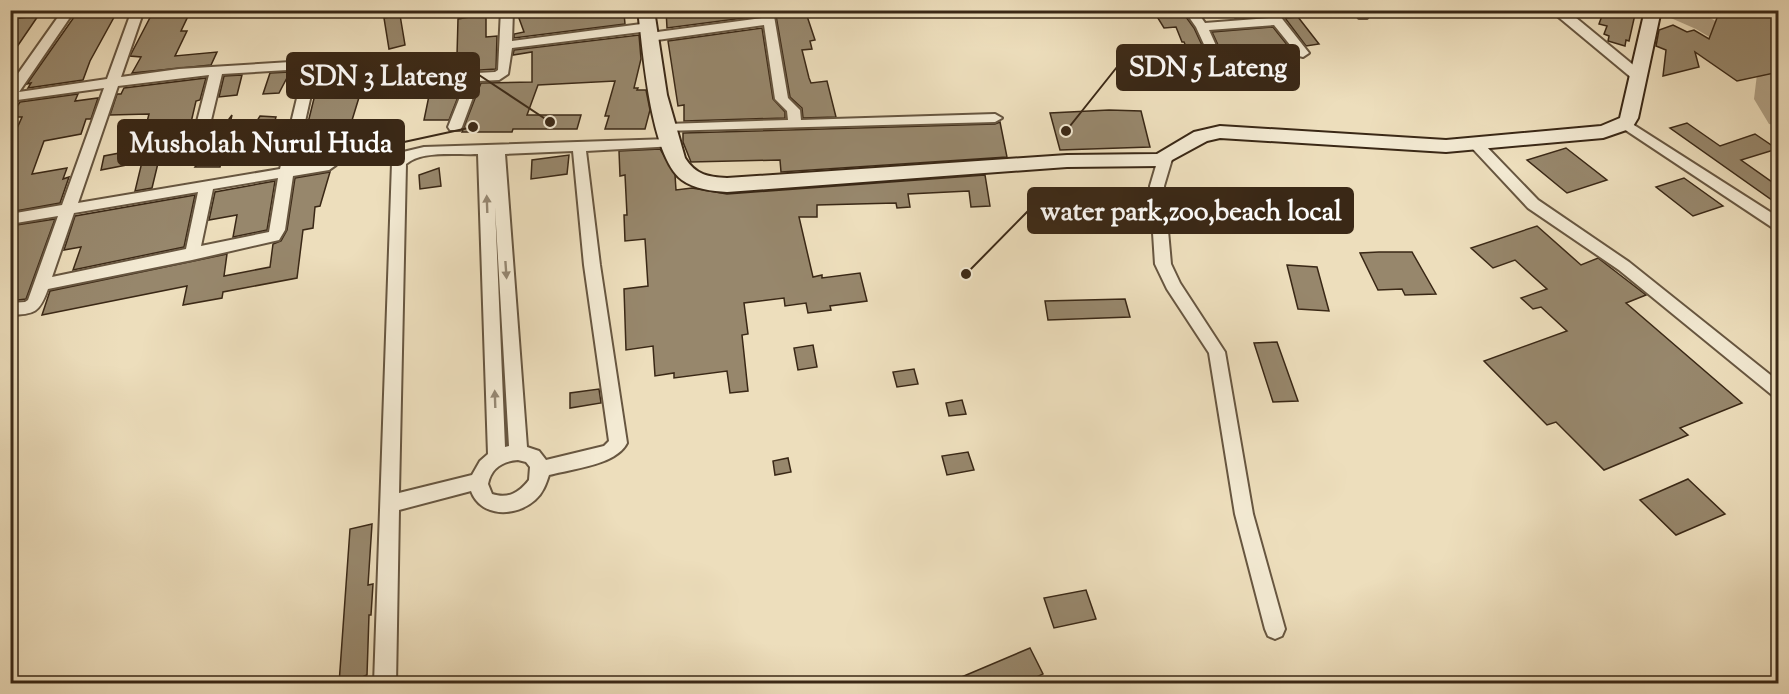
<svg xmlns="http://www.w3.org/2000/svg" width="1789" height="694" font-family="'Sorts Mill Goudy',serif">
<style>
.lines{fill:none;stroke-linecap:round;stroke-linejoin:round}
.river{fill:#b0a084;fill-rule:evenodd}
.building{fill:#97876c;stroke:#3a2816;stroke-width:1.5}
.street-casing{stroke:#675640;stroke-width:4}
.secondary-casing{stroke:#3a2816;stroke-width:4}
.street{fill:#f3ead3;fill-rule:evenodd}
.secondary{fill:#f3ead3;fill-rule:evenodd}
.oneway{fill:#968974}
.leader{fill:none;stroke:#3a2816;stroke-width:2}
.callout-dot{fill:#3a2816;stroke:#f3ead3;stroke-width:2}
.callout{fill:#3a2816;stroke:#3a2816;stroke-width:2}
.callout-label{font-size:27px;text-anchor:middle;font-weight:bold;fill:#fff}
</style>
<rect width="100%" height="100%" fill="#eddebc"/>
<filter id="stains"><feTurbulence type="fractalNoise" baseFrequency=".00333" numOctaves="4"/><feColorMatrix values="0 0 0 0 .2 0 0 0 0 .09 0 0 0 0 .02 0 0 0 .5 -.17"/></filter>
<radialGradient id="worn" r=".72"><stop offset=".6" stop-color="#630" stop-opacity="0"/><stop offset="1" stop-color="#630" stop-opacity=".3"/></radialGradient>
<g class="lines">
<polygon class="river" points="1661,10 1692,10 1712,19 1778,58 1778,126 1769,124 1754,99 1758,66 1696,29 1664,15"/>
</g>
<g class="building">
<polygon points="79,10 118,10 90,61 83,80 28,88 31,83 27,84"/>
<polygon points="154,10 169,10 167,14 190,12 181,31 187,31 175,56 217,52 211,65 132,73 141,57 130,56"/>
<polygon points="470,10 486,10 486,37 497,36 496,69 432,73 432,69 443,68 443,57 457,55 458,19 469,17"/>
<polygon points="516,10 598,10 598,16 624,13 625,24 514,38 514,34 524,32"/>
<polygon points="666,10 759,10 759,16 667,28"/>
<polygon points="775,10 805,10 815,40 810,41 812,49 802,50 809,78 811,83 827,81 836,117 803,118 802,108 790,97"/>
<polygon points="1153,10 1181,10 1194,28 1208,58 1196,59 1192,51 1188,51 1184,42 1182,42 1176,27 1164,28"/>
<polygon points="1230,10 1265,10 1265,16 1235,18"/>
<polygon points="1604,10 1636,10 1629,41 1626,40 1625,46 1608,41 1609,36 1604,34 1607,26 1599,24"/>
<polygon points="1720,10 1779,10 1779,72 1737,81 1695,52 1699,67 1663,76 1666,50 1656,46 1659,30 1673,25 1687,32 1694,30 1709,39"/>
<polygon points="400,15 405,45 389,49 384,18"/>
<polygon points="38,16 10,57 10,19"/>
<polygon points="1298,17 1319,44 1306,46 1285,18"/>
<polygon points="1273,27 1292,51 1276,53 1280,58 1259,61 1263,66 1260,66 1273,86 1233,90 1224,64 1225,60 1212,32"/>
<polygon points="762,28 773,99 785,112 785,118 684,121 684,105 678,106 668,41"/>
<polygon points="639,35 641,59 634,88 638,88 637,90 646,90 650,110 645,129 605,129 609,116 605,116 615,81 538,85 527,115 581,115 577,129 513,129 512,132 462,132 481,83 532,82 532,52 513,55 514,50"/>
<polygon points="350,64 344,82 360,81 357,92 361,91 349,130 332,131 329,141 303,143 322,66"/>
<polygon points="290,72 279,93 263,94 270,73"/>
<polygon points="242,75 237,95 219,97 224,76"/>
<polygon points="206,78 200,100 196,101 189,131 192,131 192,139 201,143 208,139 211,131 220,131 232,115 220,167 195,167 207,150 159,159 152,188 135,191 142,162 101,170 104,156 140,149 149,114 110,115 117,94 121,94 124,88"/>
<polygon points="463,84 449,120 424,120 431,86"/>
<polygon points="78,94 75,101 98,98 91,119 86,119 81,134 44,141 32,174 67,168 63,179 69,177 60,203 10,212 10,144 22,117 10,117 20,102"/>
<polygon points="1109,110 1141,111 1150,147 1060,150 1050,113"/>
<polygon points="260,116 276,117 269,140 245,140"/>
<polygon points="1000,122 1007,157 781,172 780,160 691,162 683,142 683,133 995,124"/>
<polygon points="1687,123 1720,146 1755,134 1777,149 1741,160 1779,187 1779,205 1670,128"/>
<polygon points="1566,148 1607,180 1567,193 1527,160"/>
<polygon points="660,149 675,175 676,190 692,188 727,194 985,175 990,206 971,207 969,191 908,194 910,207 897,208 896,203 817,205 817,217 799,217 813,277 822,275 822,278 860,273 867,301 830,306 831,310 808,313 806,303 785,306 784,298 744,303 748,334 742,335 748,391 730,393 727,371 674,378 674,373 655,376 653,346 626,350 624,289 648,286 645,239 625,241 624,215 627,215 625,175 620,176 619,151"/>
<polygon points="569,155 567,174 531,179 532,160"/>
<polygon points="439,168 441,186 420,189 419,175"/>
<polygon points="330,172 320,206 315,207 313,228 303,230 297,278 223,292 222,298 183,305 187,286 42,315 50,291 227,254 224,276 270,267 273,244 281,241 287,230 295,178"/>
<polygon points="1684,178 1723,206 1693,216 1656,187"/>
<polygon points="275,181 267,230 233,237 237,215 209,220 215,192"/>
<polygon points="195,195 184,247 73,270 81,247 64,250 75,216"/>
<polygon points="55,219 26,299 10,301 10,226"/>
<polygon points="1537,226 1581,265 1598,258 1646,295 1626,303 1742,403 1680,428 1688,435 1604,470 1556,422 1547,425 1484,361 1567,331 1541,307 1533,309 1521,298 1547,289 1515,260 1493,268 1471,248"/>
<polygon points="1379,252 1412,252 1436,294 1405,295 1402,289 1378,290 1360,253"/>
<polygon points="1287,265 1317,267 1329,311 1298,309"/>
<polygon points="1125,299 1130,317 1048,320 1045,301"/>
<polygon points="1277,342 1298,401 1273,402 1254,343"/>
<polygon points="813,345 817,367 798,370 794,348"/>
<polygon points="914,369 918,384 897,387 893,372"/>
<polygon points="599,389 601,403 570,408 570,393"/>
<polygon points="962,400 966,414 949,416 946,403"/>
<polygon points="968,452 974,470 947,475 942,456"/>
<polygon points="788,458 791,472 775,475 773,461"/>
<polygon points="1688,479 1725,514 1676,535 1640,500"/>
<polygon points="372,524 368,585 373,584 371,615 369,615 367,675 364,676 363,684 339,684 350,529"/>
<polygon points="1086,590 1096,619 1054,628 1044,598"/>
<polygon points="1030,648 1043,674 1022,684 945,684"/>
</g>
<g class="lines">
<g class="street-casing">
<g id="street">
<path d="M 63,10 L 75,10 L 19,92 L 107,79 L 132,10 L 144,10 L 121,77 L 179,69 L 307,61 L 317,68 L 295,166 L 329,160 L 336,165 L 329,170 L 293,176 L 285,230 L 279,240 L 192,260 L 48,289 C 39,313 35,314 10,315 L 10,303 L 25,302 L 28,300 L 58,216 L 10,224 L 10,214 L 62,205 L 104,88 L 10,101 L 10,85 ZM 304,69 L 280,169 L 78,203 L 118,86 L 209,75 L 193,137 L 200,141 L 207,137 L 222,74 ZM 278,178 L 269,232 L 201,246 L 213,189 ZM 198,192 L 186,249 L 52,277 L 74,213 Z"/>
<polygon points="501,10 513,10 512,41 649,23 655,27 649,31 512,48 508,74 499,80 479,81 462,127 460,130 450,130 448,127 466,82 423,84 417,80 423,76 495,72 498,70"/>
<polygon points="761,10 773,10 788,98 800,110 801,120 995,114 1002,118 995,122 662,131 660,128 667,124 788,120 787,111 775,99 764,25 650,41 644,37 650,33 762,18"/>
<polygon points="1184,10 1196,10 1205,23 1269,18 1266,14 1268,11 1276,11 1309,53 1303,57 1299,56 1274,25 1209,30 1223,61 1221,64 1213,64 1196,27"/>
<polygon points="1353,10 1366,10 1369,15 1367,18 1359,18"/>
<polygon points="1550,10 1565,10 1575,17 1643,73 1644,76 1643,79 1633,79"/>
<polygon points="1626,120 1778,217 1778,229 1773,228 1621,127 1619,124 1621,121"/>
<path d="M 670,139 L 675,140 L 677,143 L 675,146 L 586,151 L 600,265 L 627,443 C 616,465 572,469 549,475 C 546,484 543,493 535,500 C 516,517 481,518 471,491 L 399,510 L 396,684 L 374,684 L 392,163 L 403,152 L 424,147 ZM 573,151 L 584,265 L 609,441 L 604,446 L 546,460 L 539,451 L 527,447 L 505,154 ZM 478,154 L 488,454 L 480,461 L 472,475 L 399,493 L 406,164 C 422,150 457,155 478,154 ZM 495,207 L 509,446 L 505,447 ZM 518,460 L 526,462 L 530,467 L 529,480 C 519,493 508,499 492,494 L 488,484 C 491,468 503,461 518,460 Z"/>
<polygon points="1477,141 1482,142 1538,200 1629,262 1778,381 1778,397 1772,395 1619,270 1528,208 1472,148 1470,145"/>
<polygon points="1165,154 1172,159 1164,186 1171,264 1180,283 1225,352 1253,514 1285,629 1282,636 1275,639 1268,636 1265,629 1235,514 1209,353 1167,289 1155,264 1150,186 1158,159"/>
</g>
</g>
<g class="secondary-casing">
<path id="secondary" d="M 638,10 L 654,10 L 667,95 L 685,158 C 696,175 708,177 727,178 L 1067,155 L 1157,154 L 1194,132 L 1220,126 L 1446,140 L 1601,126 L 1620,118 L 1645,10 L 1661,10 L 1638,118 L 1632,128 L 1603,138 L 1446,152 L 1220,138 L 1207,141 L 1161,166 L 1067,167 L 727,192 C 712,191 694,189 682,180 C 650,156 643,50 638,10 Z"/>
</g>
<use href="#street" class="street"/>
<use href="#secondary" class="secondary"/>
</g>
<defs><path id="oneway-solid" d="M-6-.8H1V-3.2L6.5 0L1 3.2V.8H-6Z" transform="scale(1.5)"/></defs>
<g class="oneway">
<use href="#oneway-solid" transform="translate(487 204) rotate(-92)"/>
<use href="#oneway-solid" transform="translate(506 270) rotate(86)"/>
<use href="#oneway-solid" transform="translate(495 399) rotate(-92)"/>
</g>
<path class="leader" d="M1066 131L1117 67M550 122L479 75M473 127L404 142M966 274L1028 211"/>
<g class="callout-dot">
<circle cx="1066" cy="131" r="6"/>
<circle cx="550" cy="122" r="6"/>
<circle cx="473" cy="127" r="6"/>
<circle cx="966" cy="274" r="6"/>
</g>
<g class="callout">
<rect x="1117" y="45" width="182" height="45" rx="6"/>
<rect x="287" y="53" width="192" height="45" rx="6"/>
<rect x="118" y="120" width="286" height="45" rx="6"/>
<rect x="1028" y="188" width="325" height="45" rx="6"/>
</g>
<g class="callout-label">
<text x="1208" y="76">SDN 5 Lateng</text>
<text x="383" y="85">SDN 3 Llateng</text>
<text x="261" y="152">Musholah Nurul Huda</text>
<text x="1191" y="220">water park,zoo,beach local</text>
</g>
<rect width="1789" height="694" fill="none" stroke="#eddebc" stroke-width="36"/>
<rect x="12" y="12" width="1765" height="670" fill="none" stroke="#3a2816" stroke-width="3"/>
<rect x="18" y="18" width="1753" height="658" fill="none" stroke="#3a2816" stroke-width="1.5"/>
<rect width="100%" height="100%" filter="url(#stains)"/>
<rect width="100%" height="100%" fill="url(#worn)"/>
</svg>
